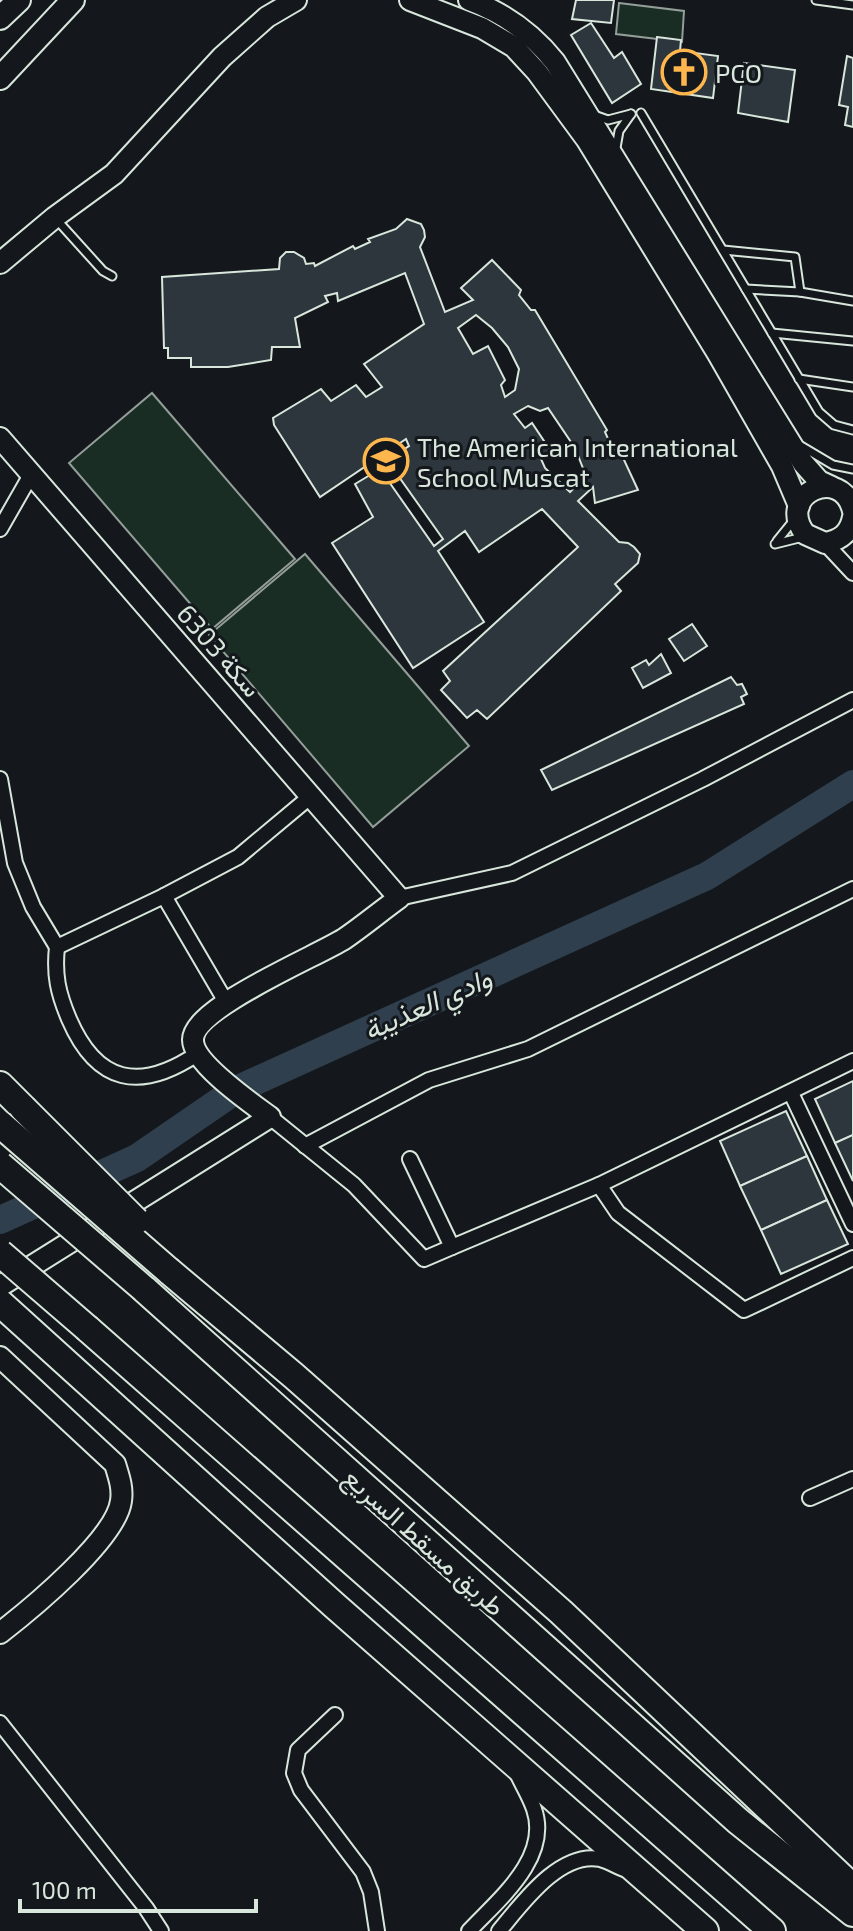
<svg xmlns="http://www.w3.org/2000/svg" width="853" height="1931" font-family="'Exo 2',Vazirmatn,sans-serif">
<style>
.green{fill:#1a2d24;stroke:#939e99;stroke-width:2}
.lines{fill:none;stroke-linecap:round;stroke-linejoin:round}
.river{stroke:#2f3f4d;stroke-width:28}
.building{fill:#2c363c;stroke:#d8e6dc;stroke-width:2;fill-rule:evenodd}
.lane-casing{stroke:#d8e6dc;stroke-width:11}
.street-casing{stroke:#d8e6dc;stroke-width:18}
.secondary-casing{stroke:#d8e6dc;stroke-width:24}
.primary-casing{stroke:#d8e6dc;stroke-width:26}
.highway-casing{stroke:#d8e6dc;stroke-width:30}
.lane{stroke:#14181c;stroke-width:7}
.street{stroke:#14181c;stroke-width:14}
.secondary{stroke:#14181c;stroke-width:20}
.primary{stroke:#14181c;stroke-width:22}
.highway{stroke:#14181c;stroke-width:26}
.highway-bridge-casing{stroke:#d8e6dc;stroke-width:30;stroke-linecap:butt}
.highway-bridge{stroke:#14181c;stroke-width:26}
.labels{text-anchor:middle;dominant-baseline:central;stroke-width:6;stroke-linejoin:round;paint-order:stroke}
.poi-label{font-size:26px;fill:#d8e6dc;stroke:#14181c;text-anchor:start}
.street-label{font-size:26px;fill:#d8e6dc;stroke:#14181c}
.water-label{font-size:28px;font-style:italic;fill:#d8e6dc;stroke:#14181c}
</style>
<rect width="100%" height="100%" fill="#14181c"/>
<g class="green">
<polygon points="619,3 684,11 682,42 616,34"/>
<polygon points="152,393 295,559 212,629 69,463"/>
<polygon points="305,554 469,746 373,827 209,635"/>
</g>
<g class="lines">
<polyline class="river" points="0,1220 137,1158 236,1090 707,876 853,784"/>
</g>
<g class="building">
<polygon points="576,0 614,0 611,23 572,19"/>
<polygon points="591,23 614,58 622,52 641,84 612,103 571,35"/>
<polygon points="657,37 681,40 680,51 718,56 713,98 651,89"/>
<polygon points="847,56 853,58 853,127 845,125 848,107 839,105"/>
<polygon points="744,63 795,70 788,122 738,113"/>
<path d="M 407,219 L 421,224 L 424,230 L 425,237 L 420,247 L 445,312 L 473,300 L 461,288 L 492,260 L 521,290 L 519,295 L 531,310 L 535,310 L 607,430 L 605,432 L 613,450 L 619,449 L 638,490 L 595,503 L 593,487 L 578,501 L 619,542 L 628,543 L 634,547 L 640,554 L 638,563 L 615,584 L 621,591 L 487,719 L 477,710 L 467,718 L 441,690 L 450,681 L 443,671 L 578,547 L 542,509 L 479,552 L 465,531 L 438,551 L 484,622 L 413,668 L 332,543 L 373,517 L 355,484 L 380,469 L 434,546 L 443,539 L 387,460 L 409,446 L 406,439 L 320,497 L 274,425 L 273,418 L 321,389 L 331,401 L 356,385 L 366,397 L 382,387 L 364,364 L 424,324 L 405,273 L 338,301 L 337,293 L 325,296 L 328,302 L 295,318 L 300,347 L 272,347 L 271,360 L 228,367 L 191,367 L 191,358 L 168,358 L 168,348 L 164,348 L 162,277 L 279,269 L 280,258 L 286,252 L 294,252 L 304,258 L 306,264 L 314,263 L 315,266 L 353,246 L 355,249 L 370,242 L 368,239 L 396,229 ZM 476,315 L 492,328 L 508,347 L 519,369 L 515,390 L 505,397 L 501,385 L 505,380 L 488,346 L 473,354 L 458,328 ZM 528,406 L 540,411 L 548,408 L 575,448 L 586,476 L 570,492 L 545,468 L 541,459 L 552,453 L 532,423 L 525,428 L 514,414 Z"/>
<polygon points="692,624 707,646 684,661 669,639"/>
<polygon points="661,654 671,673 643,688 632,668 646,660 649,665"/>
<polygon points="731,677 737,685 742,684 747,694 741,697 744,704 552,790 541,770"/>
<polygon points="853,1081 853,1135 835,1143 815,1099"/>
<polygon points="786,1111 807,1156 740,1186 720,1141"/>
<polygon points="853,1135 853,1181 835,1143"/>
<polygon points="807,1156 827,1200 761,1230 740,1186"/>
<polygon points="827,1200 848,1244 781,1274 761,1230"/>
</g>
<g class="lines">
<g class="lane-casing">
<g id="lane">
<polyline points="816,0 853,5"/>
<polyline points="641,113 819,412 834,425 853,430"/>
<polyline points="594,115 608,120 631,114"/>
<polyline points="616,148 619,131 631,114"/>
<polyline points="56,219 103,271 112,276"/>
<polyline points="723,250 795,257 800,292"/>
<polyline points="746,289 800,292 853,301"/>
<polyline points="772,333 853,341"/>
<polyline points="799,379 853,387"/>
<polyline points="801,446 833,465 853,469"/>
<polyline points="777,541 794,520"/>
<polyline points="775,544 803,537"/>
</g>
</g>
<g class="street-casing">
<g id="street">
<polyline points="0,529 32,473"/>
<polyline points="825,543 853,573"/>
<polyline points="0,779 15,863 33,907 57,947 164,896 238,857 311,796"/>
<polyline points="164,896 226,1002"/>
<polyline points="399,898 512,873 703,779 853,700"/>
<path d="M 57,947 C 54,975 58,993 69,1019 C 97,1084 140,1092 197,1054"/>
<polyline points="791,1093 853,1224"/>
<polyline points="270,1117 354,1185 424,1259 452,1247"/>
<polyline points="305,1146 429,1080 528,1049 853,889"/>
<polyline points="410,1159 452,1247 599,1185 853,1061"/>
<polyline points="599,1185 618,1213 744,1310 853,1258"/>
<polyline points="810,1498 853,1479"/>
<polyline points="335,1715 298,1750 294,1773 301,1790 363,1872 371,1892 377,1931"/>
<polyline points="0,1723 146,1908 161,1931"/>
<path d="M 469,1931 C 498,1900 551,1858 534,1809 C 530,1797 523,1786 518,1775"/>
<path d="M 499,1931 C 521,1905 559,1851 600,1859 C 608,1861 616,1866 624,1869"/>
</g>
</g>
<g class="secondary-casing">
<g id="secondary">
<polyline points="410,0 482,28 514,47 537,72 587,140 718,354 782,466 799,506"/>
<path d="M 469,0 C 504,13 531,32 555,62 L 803,463 L 819,481 L 832,487"/>
<polyline points="0,263 55,217 114,174 222,57 267,17 296,0"/>
<path d="M 0,438 L 399,898 C 381,911 363,926 344,939 C 317,956 192,1008 193,1040 C 193,1063 251,1103 270,1117 L 0,1286"/>
<path d="M 853,511 C 842,464 775,494 805,534 L 825,543 C 841,540 850,533 853,517"/>
<path d="M 0,1357 L 115,1464 C 119,1477 123,1488 121,1501 C 116,1539 31,1609 0,1633"/>
</g>
</g>
<g class="primary-casing">
<g id="primary">
<polyline points="0,18 19,0"/>
<polyline points="0,78 73,0"/>
</g>
</g>
<g class="highway-casing">
<g id="highway">
<polyline points="0,1085 23,1108"/>
<polyline points="169,1271 294,1376 561,1612 853,1888"/>
<polyline points="144,1289 738,1821 853,1913"/>
<polyline points="0,1303 334,1605 705,1931"/>
<polyline points="88,1329 772,1931"/>
</g>
</g>
<use href="#lane" class="lane"/>
<use href="#street" class="street"/>
<use href="#secondary" class="secondary"/>
<use href="#primary" class="primary"/>
<use href="#highway" class="highway"/>
<g class="highway-bridge-casing">
<g id="highway-bridge">
<polyline points="23,1108 136,1221"/>
<polyline points="0,1124 169,1271"/>
<polyline points="0,1165 144,1289"/>
<polyline points="0,1253 88,1329"/>
</g>
</g>
<use href="#highway-bridge" class="highway-bridge"/>
</g>
<defs>
<g id="church-ring" transform="scale(2.3)"><circle r="9.5" fill="#14181c" stroke="#ffb74d" stroke-width="1.5"/><path d="M-1.2-6h2.4v3.5h3.3v2.4h-3.3V6h-2.4V-.1h-3.3v-2.4h3.3Z" fill="#ffb74d"/></g>
<g id="school-ring" transform="scale(2.3)"><circle r="9.5" fill="#14181c" stroke="#ffb74d" stroke-width="1.5"/><path d="M0-5L7-2L0 1L-7-2ZM-4 1L0 2.5L4 1V4Q0 6-4 4Z" fill="#ffb74d"/></g>
</defs>
<g fill-rule="evenodd">
<use href="#church-ring" x="684" y="72"/>
<use href="#school-ring" x="386" y="461"/>
</g>
<g class="labels">
<g class="poi-label">
<text x="715" y="72">PCO</text>
<text x="417" y="446">The American International<tspan x="417" dy="30">School Muscat</tspan></text>
</g>
<g class="street-label">
<text transform="translate(220 650) rotate(49)">سكة 6303</text>
<text transform="translate(425 1541) rotate(42)">طريق مسقط السريع</text>
</g>
<g class="water-label">
<text transform="translate(427 1003) rotate(-24)">وادي العذيبة</text>
</g>
</g>
<path d="M20 1899v12h236v-12" fill="none" stroke="#d8e6dc" stroke-width="4"/>
<text x="32" y="1899" font-size="24" fill="#d8e6dc" stroke="#14181c" stroke-width="6" paint-order="stroke">100 m</text>
</svg>
